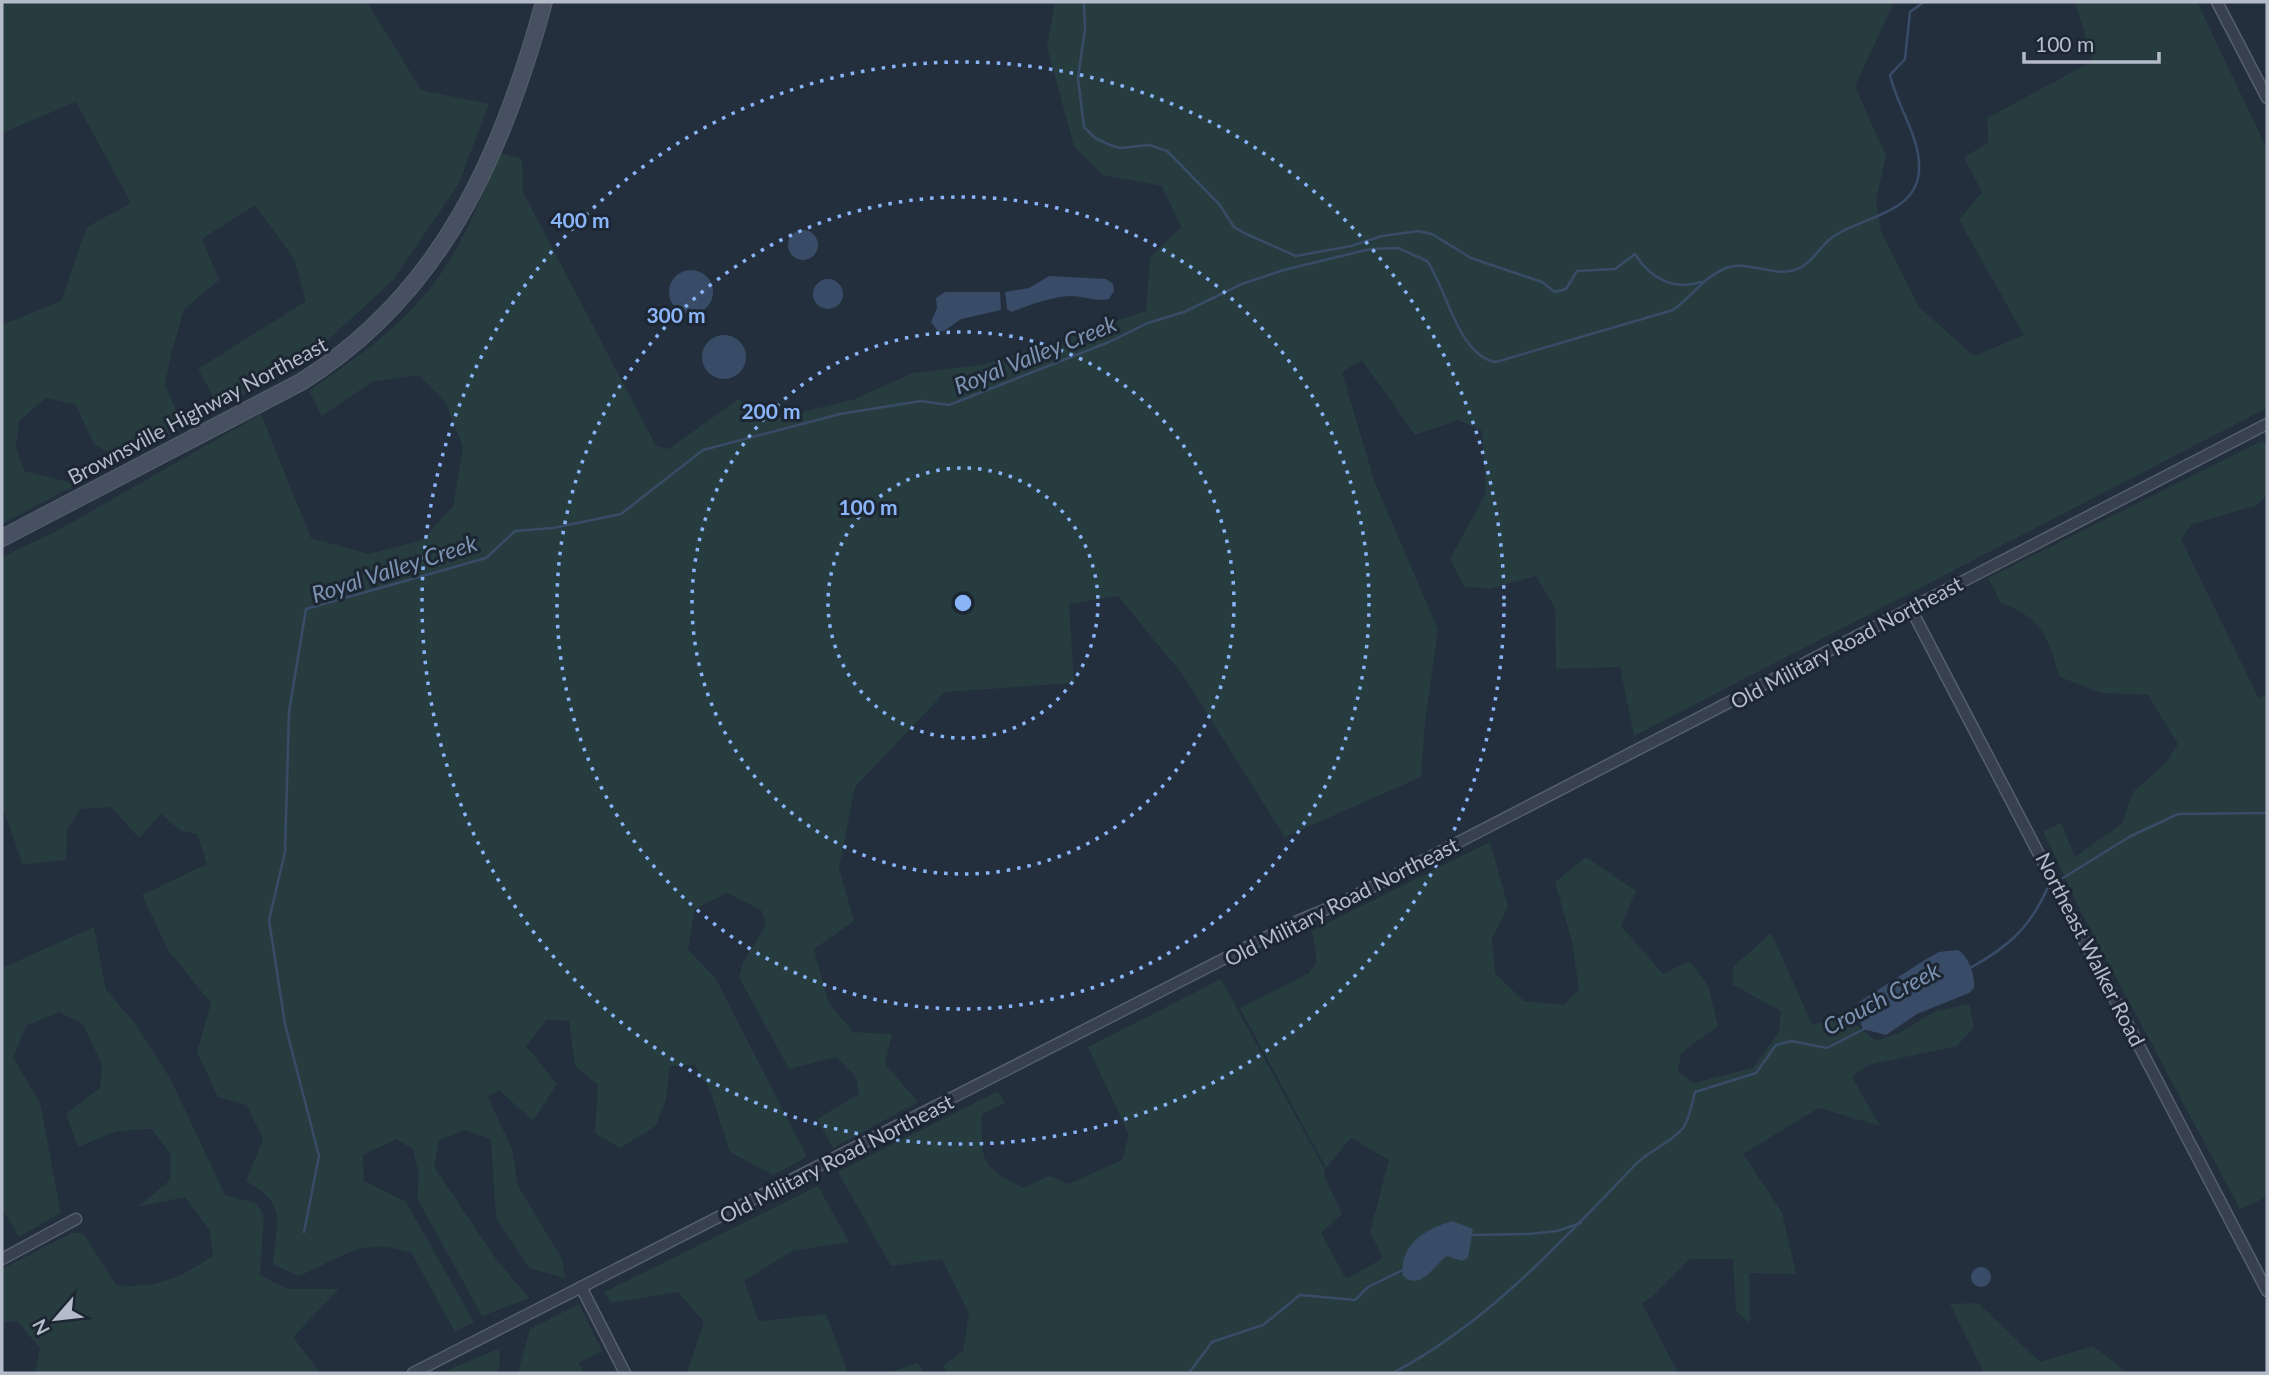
<svg xmlns="http://www.w3.org/2000/svg" width="2269" height="1375" font-family="Lato,sans-serif">
<style>
.green{fill:#263c3f}
.water{fill:#394c67}
.lines{fill:none;stroke-linecap:round;stroke-linejoin:round}
.stream{stroke:#394c67;stroke-width:2.5}
.street-casing{stroke:#565f6c;stroke-width:13}
.secondary-casing{stroke:#565f6c;stroke-width:18}
.street{stroke:#38414e;stroke-width:10}
.secondary{stroke:#465061;stroke-width:16}
.ring{fill:none;stroke:#8ab4f8;stroke-width:3.5;stroke-dasharray:3.5 7}
.labels{text-anchor:middle;dominant-baseline:central;stroke-width:6;stroke-linejoin:round;paint-order:stroke}
.street-label{font-size:21px;fill:#b4bcc9;stroke:#1d2633}
.water-label{font-size:23px;font-style:italic;fill:#7c92b1;stroke:#1d2633}
.centre{fill:#8ab4f8;stroke:#1d2633;stroke-width:3.5}
.ring-label{font-size:21px;text-anchor:middle;font-weight:bold;fill:#8ab4f8;stroke:#1d2633;stroke-width:6;stroke-linejoin:round;paint-order:stroke}
</style>
<rect width="100%" height="100%" fill="#242f3e"/>
<g class="green">
<polygon points="2,2 367,2 421,90 489,104 458,185 393,280 302,364 219,407 198,369 306,301 294,259 255,205 202,239 219,280 184,309 171,355 165,384 183,427 121,460 94,444 75,404 46,398 19,421 16,447 24,471 77,484 2,524 2,325 61,301 87,227 131,203 76,102 2,133"/>
<path d="M 1055,2 L 1894,2 L 1855,86 L 1886,156 L 1876,200 L 1881,231 L 1919,307 L 1974,356 L 2024,335 L 1959,220 L 1982,192 L 1964,158 L 1988,142 L 1987,118 L 2093,61 L 2075,2 L 2197,2 L 2267,149 L 2267,408 L 1634,736 L 1620,667 L 1556,669 L 1555,608 L 1536,576 L 1488,589 L 1464,586 L 1450,559 L 1486,493 L 1482,431 L 1458,420 L 1415,435 L 1362,360 L 1342,372 L 1375,483 L 1438,629 L 1425,723 L 1421,777 L 1285,837 L 1182,674 L 1118,596 L 1069,604 L 1074,683 L 945,692 L 855,787 L 839,868 L 854,921 L 814,949 L 828,1002 L 853,1032 L 892,1034 L 885,1064 L 918,1102 L 833,1148 L 817,1119 L 859,1094 L 856,1077 L 836,1057 L 789,1069 L 739,977 L 743,962 L 766,926 L 761,910 L 727,893 L 695,909 L 688,949 L 716,979 L 807,1157 L 773,1175 L 730,1152 L 710,1090 L 695,1065 L 670,1066 L 666,1099 L 656,1126 L 620,1148 L 595,1133 L 598,1085 L 575,1066 L 569,1021 L 547,1020 L 526,1046 L 557,1084 L 533,1121 L 499,1090 L 488,1097 L 512,1149 L 518,1186 L 562,1259 L 565,1278 L 529,1268 L 496,1218 L 491,1139 L 464,1130 L 439,1140 L 434,1167 L 496,1259 L 529,1298 L 482,1316 L 417,1198 L 419,1175 L 413,1149 L 396,1139 L 363,1155 L 364,1181 L 406,1202 L 474,1322 L 455,1332 L 411,1252 C 400,1250 388,1246 377,1247 C 348,1247 324,1267 298,1276 L 273,1264 C 276,1219 289,1207 246,1181 L 263,1139 L 247,1105 L 218,1097 L 197,1052 L 211,1003 L 168,950 L 142,895 L 207,864 L 197,834 L 181,831 L 161,814 L 139,838 L 111,807 L 81,809 L 67,829 L 66,860 L 23,865 L 2,805 L 2,557 L 55,532 L 261,414 L 311,538 L 369,554 L 422,540 L 453,506 L 463,447 L 445,401 L 418,375 L 372,382 L 322,416 L 309,391 C 349,363 389,336 421,299 C 458,258 479,204 499,153 L 522,159 L 523,192 L 656,446 L 669,449 L 738,399 L 774,419 L 855,399 L 913,373 L 982,365 L 1146,311 L 1150,258 L 1181,227 L 1162,186 L 1103,175 L 1074,146 L 1047,47 Z"/>
<path d="M 2262,441 L 2267,445 L 2267,496 L 2255,506 L 2192,524 L 2181,539 L 2259,699 L 2267,693 L 2267,1197 L 2240,1209 L 2080,910 L 2043,831 L 2061,823 L 2075,857 L 2122,823 L 2133,792 L 2166,763 L 2178,744 L 2148,695 L 2101,693 L 2060,677 C 2047,637 2044,619 2001,603 L 1988,578 Z"/>
<path d="M 1490,842 L 1508,906 L 1492,939 L 1495,973 L 1524,1001 L 1564,1005 L 1579,989 L 1572,942 L 1555,882 L 1586,857 L 1636,891 L 1621,926 L 1663,974 L 1689,961 L 1708,985 L 1718,1026 L 1681,1053 L 1678,1072 L 1694,1083 L 1753,1068 L 1779,1032 L 1781,1011 L 1733,985 L 1733,967 L 1771,933 L 1812,1024 L 1849,1019 L 1876,1041 L 1899,1033 L 1936,1011 L 1969,1004 L 1974,1027 L 1957,1046 L 1868,1065 L 1852,1077 L 1880,1126 L 1819,1108 L 1743,1154 L 1782,1212 L 1796,1274 L 1749,1273 L 1750,1323 L 1736,1311 L 1733,1259 L 1690,1259 L 1652,1297 L 1642,1303 L 1678,1373 L 947,1373 L 943,1366 L 963,1351 L 969,1313 L 942,1259 L 891,1266 L 838,1172 L 998,1091 L 1005,1103 L 982,1114 C 981,1163 980,1165 1023,1188 L 1049,1176 L 1069,1184 L 1122,1160 L 1129,1135 L 1088,1047 L 1221,979 L 1325,1170 L 1324,1176 L 1342,1214 L 1321,1233 L 1346,1279 L 1383,1258 L 1370,1232 L 1389,1160 L 1351,1138 L 1326,1168 L 1240,1008 L 1309,973 L 1317,961 L 1312,931 Z"/>
<path d="M 94,927 L 106,990 L 134,1022 L 170,1078 L 225,1195 L 256,1203 L 264,1216 L 260,1275 L 288,1289 L 339,1289 L 293,1337 L 320,1373 L 35,1373 L 40,1348 L 17,1321 L 2,1322 L 2,1269 L 72,1233 L 83,1233 L 116,1285 C 153,1290 184,1277 213,1255 L 209,1229 L 185,1197 L 138,1207 L 170,1180 L 171,1155 L 152,1129 L 117,1131 L 78,1147 L 66,1114 L 100,1088 L 102,1065 L 83,1024 L 59,1012 L 26,1026 L 13,1057 L 40,1103 L 61,1213 L 19,1237 L 2,1208 L 2,968 Z"/>
<polygon points="818,1186 849,1242 792,1251 744,1281 759,1321 826,1314 848,1373 687,1373 704,1322 678,1292 612,1303 604,1292"/>
<polygon points="1978,1303 2040,1362 2093,1346 2128,1373 1984,1373 1950,1304"/>
<polygon points="579,1304 602,1351 579,1363 584,1373 518,1373 530,1329"/>
<polygon points="500,1348 499,1373 441,1373"/>
<polygon points="917,1363 925,1373 888,1373"/>
</g>
<g class="water">
<circle cx="803" cy="245" r="15"/>
<circle cx="691" cy="292" r="22"/>
<path d="M 1049,276 L 1106,279 L 1113,284 L 1114,291 L 1109,299 C 1095,302 1084,296 1070,296 C 1050,297 1030,305 1011,312 L 1007,309 L 1005,292 L 1029,288 Z"/>
<circle cx="828" cy="294" r="15"/>
<polygon points="945,292 1000,292 1001,310 961,319 944,331 938,331 931,322 937,308 936,298"/>
<circle cx="724" cy="357" r="22"/>
<path d="M 1958,950 C 1969,957 1975,974 1974,988 L 1969,993 L 1917,1014 L 1886,1035 L 1863,1029 L 1856,1011 L 1859,1002 L 1928,958 L 1939,952 Z"/>
<path d="M 1452,1221 L 1473,1229 L 1468,1258 L 1462,1261 L 1447,1256 C 1434,1264 1422,1292 1403,1276 C 1399,1244 1426,1229 1452,1221 Z"/>
<circle cx="1981" cy="1277" r="10"/>
</g>
<g class="lines">
<g class="stream">
<path d="M 1084,2 L 1085,28 L 1078,78 L 1084,127 L 1095,138 L 1110,145 L 1120,148 L 1149,145 L 1167,151 L 1219,204 L 1234,227 L 1244,233 L 1296,256 L 1351,246 L 1382,236 L 1419,231 L 1432,234 L 1471,258 L 1542,282 L 1555,292 L 1566,289 L 1577,271 L 1615,269 L 1635,254 C 1650,278 1673,291 1701,282"/>
<polyline points="2063,878 2129,837 2178,814 2267,813"/>
<path d="M 1970,968 C 2008,947 2030,928 2048,887"/>
<path d="M 304,1232 L 319,1156 L 285,1024 L 269,920 L 285,852 L 289,712 L 306,609 L 486,558 L 515,531 L 553,528 L 621,514 L 703,450 L 840,414 L 921,401 L 949,405 L 1109,342 L 1148,323 L 1184,312 L 1242,284 L 1284,270 L 1370,249 L 1398,248 L 1427,261 C 1447,289 1458,356 1496,362 L 1673,310 C 1692,297 1703,277 1726,268 C 1747,260 1774,277 1795,270 C 1812,264 1818,249 1830,239 C 1857,217 1916,216 1919,171 C 1921,137 1897,107 1890,75 L 1905,59 L 1910,12 L 1924,2"/>
<polyline points="1473,1235 1529,1234 1557,1231 1581,1223"/>
<polyline points="1189,1373 1212,1342 1263,1325 1300,1295 1355,1300 1368,1287 1405,1269"/>
<path d="M 1393,1373 C 1488,1323 1562,1241 1636,1164 C 1650,1150 1671,1143 1683,1128 C 1689,1120 1692,1103 1695,1092 L 1756,1073 L 1776,1045 L 1791,1041 L 1827,1048 L 1864,1029"/>
</g>
<g class="street-casing">
<g id="street">
<polyline points="2217,2 2267,98"/>
<polyline points="1911,609 2267,1291"/>
<polyline points="2,1259 76,1219"/>
<polyline points="581,1287 625,1373"/>
<polyline points="413,1373 1300,920 1341,903 2267,424"/>
</g>
</g>
<g class="secondary-casing">
<path id="secondary" d="M 2,538 L 301,382 C 441,295 502,156 544,2"/>
</g>
<use href="#street" class="street"/>
<use href="#secondary" class="secondary"/>
</g>
<g class="ring">
<circle cx="963" cy="603" r="135"/>
<circle cx="963" cy="603" r="271"/>
<circle cx="963" cy="603" r="406"/>
<circle cx="963" cy="603" r="541"/>
</g>
<g class="labels">
<g class="street-label">
<text transform="translate(197 410) rotate(-28)">Brownsville Highway Northeast</text>
<text transform="translate(1846 642) rotate(-28)">Old Military Road Northeast</text>
<text transform="translate(1341 901) rotate(-27)">Old Military Road Northeast</text>
<text transform="translate(2091 949) rotate(63)">Northeast Walker Road</text>
<text transform="translate(836 1158) rotate(-27)">Old Military Road Northeast</text>
</g>
<g class="water-label">
<text transform="translate(1035 354) rotate(-22)">Royal Valley Creek</text>
<text transform="translate(394 568) rotate(-18)">Royal Valley Creek</text>
<text transform="translate(1881 998) rotate(-28)">Crouch Creek</text>
</g>
</g>
<circle cx="963" cy="603" r="10" class="centre"/>
<g class="ring-label">
<text x="580" y="228">400 m</text>
<text x="676" y="323">300 m</text>
<text x="771" y="419">200 m</text>
<text x="868" y="515">100 m</text>
</g>
<rect width="2269" height="1375" fill="none" stroke="#b4bcc9" stroke-width="7"/>
<g transform="translate(56 1319) rotate(242)" stroke="#1d2633" stroke-width="5" paint-order="stroke">
<path d="M0-5L12 26L0 18L-12 26Z" fill="#b4bcc9"/>
<text y="-10" font-size="19" font-weight="bold" text-anchor="middle" fill="#b4bcc9">N</text>
</g>
<path d="M2024 52v10h135v-10" fill="none" stroke="#b4bcc9" stroke-width="3.5"/>
<text x="2035" y="52" font-size="21" fill="#b4bcc9" stroke="#1d2633" stroke-width="5" paint-order="stroke">100 m</text>
</svg>
